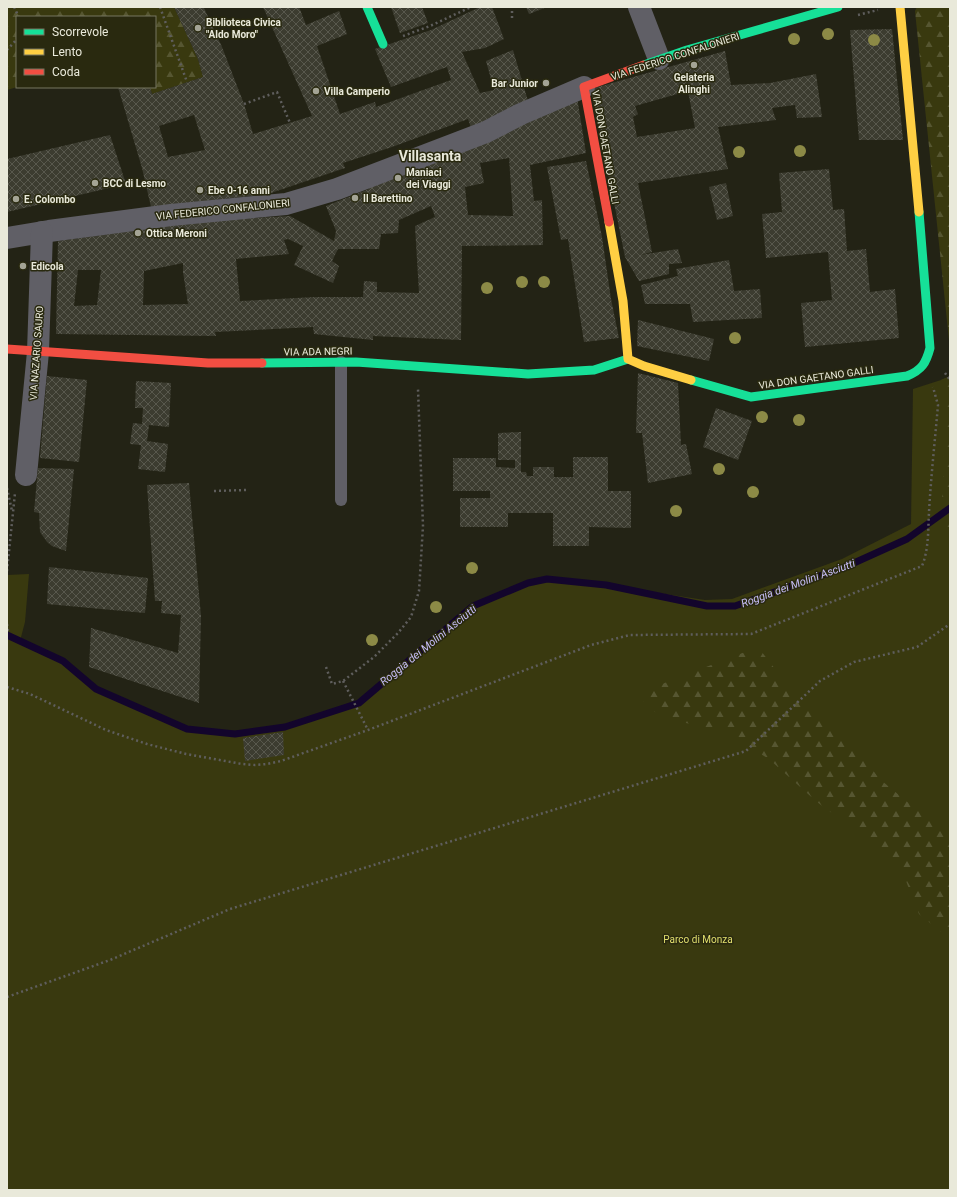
<svg xmlns="http://www.w3.org/2000/svg" width="957" height="1197" font-family="Roboto,sans-serif">
<defs>
<pattern id="forest-firs" width="22" height="20" patternUnits="userSpaceOnUse"><rect width="22" height="20" fill="#39390f"/><path d="M5 1l3.5 6h-7zM16 11l3.5 6h-7z" fill="#565631"/></pattern>
<pattern id="building-cross-hatch" width="8" height="8" patternUnits="userSpaceOnUse"><rect width="8" height="8" fill="#3c3c30"/><path d="M0 0l8 8M0 8l8-8" fill="none" stroke="#58584d"/></pattern>
</defs>
<rect width="100%" height="100%" fill="#232315"/>
<polygon fill="#39390f" points="950,376 950,1190 7,1190 7,575 29,574 25,622 20,641 63,661 96,689 187,729 235,734 285,727 359,703 473,606 528,583 547,579 606,585 705,600 732,599 842,559 911,524 913,389 941,380"/>
<g fill="url(#forest-firs)">
<polygon points="7,7 174,7 198,59 203,77 152,94 150,87 155,87 155,17 17,17 17,87 7,90"/>
<polygon points="917,7 950,7 950,350 915,11"/>
<polygon points="950,376 950,530 941,530 946,397 941,380"/>
<polygon points="758,647 799,700 843,736 882,781 950,837 950,939 919,914 906,881 871,842 817,802 769,759 725,732 660,717 636,694"/>
</g>
<g fill="none" stroke-linecap="round" stroke-linejoin="round">
<polyline stroke="#13052c" stroke-width="7" points="7,635 63,661 96,689 187,729 235,734 285,727 359,703 473,606 528,583 547,579 606,585 707,606 735,606 845,567 907,539 950,508"/>
</g>
<g fill="url(#building-cross-hatch)" fill-rule="evenodd">
<path d="M174,7H207L204,8L222,47L244,104L253,134L312,116L263,7H299L306,25L339,11L347,34L317,46L340,114L375,102L376,107L451,80L447,67L391,87L375,49L431,30L480,7H492L504,39L485,48L462,52L480,93L494,90L486,61L513,50L528,101L471,128L468,119L392,147L343,163L345,168L268,194L151,207L142,168L118,87H150L152,94L203,77L198,59ZM194,115L205,150L168,157L159,126Z"/>
<polygon points="391,7 422,7 428,23 400,33"/>
<polygon points="526,7 547,7 529,14"/>
<polygon points="892,29 903,140 859,140 850,30"/>
<path d="M725,51L731,85L770,83L816,74L822,117L797,118L795,105L772,108L776,120L718,127L728,169L638,183L652,252L640,255L678,249L682,263L669,264V274L639,281L625,257L591,89ZM688,91L695,128L637,137L633,117L638,114L635,106Z"/>
<path d="M577,97L586,153L530,165L534,201L542,200L543,245L462,246L461,340L373,336V340L314,334L313,327L215,332L216,336L56,334L58,241L203,221L290,216L334,241L336,231L326,206L369,189L368,186ZM509,158L513,216L468,215L465,187L484,183L480,163ZM431,206L435,217L415,226L419,293L377,292V282L364,281L363,297H315L240,301L236,259L289,254L284,240L288,239L303,246L294,265L333,283L339,266L332,261L338,249H379L381,234L398,233L399,220ZM183,263V272L188,304L143,305L144,271ZM78,270H101L97,305L74,306Z"/>
<polygon points="110,135 126,184 7,212 7,159"/>
<polygon points="586,161 602,237 611,299 619,338 584,342 568,239 561,240 547,167"/>
<polygon points="829,169 833,210 844,209 847,251 866,249 870,292 895,289 899,338 805,347 801,303 832,300 828,252 766,258 762,214 782,212 779,173"/>
<polygon points="726,183 733,216 717,220 709,187"/>
<polygon points="729,260 734,291 760,289 762,318 693,322 690,304 645,304 641,285 678,276 676,269"/>
<polygon points="638,320 714,339 709,361 637,346"/>
<polygon points="638,373 678,383 681,445 686,444 692,474 648,483 642,433 636,433"/>
<polygon points="47,376 87,380 79,462 40,458"/>
<polygon points="136,381 171,383 169,427 149,425 147,441 168,444 165,472 138,469 141,445 130,444 133,423 142,424 143,408 135,408"/>
<polygon points="716,408 752,421 738,460 703,447"/>
<polygon points="521,432 521,472 526,472 527,476 533,476 533,467 554,467 554,477 573,477 573,457 608,457 608,491 631,491 631,528 589,527 589,546 553,546 553,513 508,513 508,527 460,527 460,498 490,498 490,491 453,491 453,458 496,458 496,467 515,468 515,460 498,460 498,433"/>
<polygon points="38,468 74,469 66,551 52,546 47,542 40,532 39,513 34,512"/>
<polygon points="189,483 201,616 199,703 89,667 91,628 178,653 181,615 161,613 162,601 155,601 147,485"/>
<polygon points="49,567 148,578 145,613 47,604"/>
<polygon points="283,732 284,755 245,761 243,738"/>
</g>
<g fill="none" stroke-linecap="round" stroke-linejoin="round">
<g stroke="#5f5e5d" stroke-width="2.5" stroke-dasharray="2 3" stroke-linecap="butt">
<polyline points="14,7 19,17"/>
<polyline points="160,7 187,82"/>
<polyline points="858,15 878,10"/>
<polyline points="512,18 512,7"/>
<polyline points="403,36 430,26 471,7"/>
<polyline points="7,50 17,39 17,35"/>
<polyline points="244,104 277,92 290,123"/>
<polyline points="945,373 950,380"/>
<polyline points="7,488 12,511"/>
<polyline points="214,491 246,490"/>
<polyline points="7,571 15,493"/>
<polyline points="7,624 8,629 7,632"/>
<polyline points="326,667 332,684 343,681 374,657 398,633 411,617 419,591 423,526 418,389"/>
<polyline points="343,681 368,730"/>
<path d="M7,687L30,694L106,730L147,744L186,754L242,764L255,765L267,764L281,761L368,730L591,645L630,635L751,634L922,566C929,549 928,529 929,512C931,476 935,440 938,405L933,387"/>
<polyline points="7,997 110,960 230,909 746,751 820,681 854,662 917,647 950,624"/>
</g>
<polyline stroke="#605f66" stroke-width="12" points="341,362 341,500"/>
<g stroke="#605f66" stroke-width="22">
<polyline points="639,7 659,59"/>
<polyline points="7,238 49,231 171,215 286,204 337,189 486,132 521,114 584,87"/>
<polyline points="26,475 38,352 42,232"/>
</g>
<g stroke="#16e098" stroke-width="9">
<polyline points="367,7 383,44"/>
<polyline points="644,65 687,50 838,7"/>
<polyline points="262,363 356,362 528,374 594,370 628,359"/>
<path d="M691,380L751,397L907,376C922,370 926,363 930,348L919,212"/>
</g>
<g stroke="#ffcf43" stroke-width="9">
<polyline points="900,7 919,212"/>
<polyline points="609,222 623,301 628,359 644,366 691,380"/>
</g>
<g stroke="#f24e42" stroke-width="9">
<polyline points="609,222 584,87 644,65"/>
<polyline points="7,349 208,363 262,363"/>
</g>
</g>
<g fill="#8c8a46">
<circle cx="828" cy="34" r="6"/>
<circle cx="794" cy="39" r="6"/>
<circle cx="874" cy="40" r="6"/>
<circle cx="800" cy="151" r="6"/>
<circle cx="739" cy="152" r="6"/>
<circle cx="522" cy="282" r="6"/>
<circle cx="544" cy="282" r="6"/>
<circle cx="487" cy="288" r="6"/>
<circle cx="735" cy="338" r="6"/>
<circle cx="762" cy="417" r="6"/>
<circle cx="799" cy="420" r="6"/>
<circle cx="719" cy="469" r="6"/>
<circle cx="753" cy="492" r="6"/>
<circle cx="676" cy="511" r="6"/>
<circle cx="472" cy="568" r="6"/>
<circle cx="436" cy="607" r="6"/>
<circle cx="372" cy="640" r="6"/>
</g>
<g fill="#a4a495" stroke="#29290f" stroke-width="1.5">
<circle cx="198" cy="28" r="4"/>
<circle cx="694" cy="65" r="4"/>
<circle cx="546" cy="83" r="4"/>
<circle cx="316" cy="91" r="4"/>
<circle cx="398" cy="178" r="4"/>
<circle cx="95" cy="183" r="4"/>
<circle cx="200" cy="190" r="4"/>
<circle cx="355" cy="198" r="4"/>
<circle cx="16" cy="199" r="4"/>
<circle cx="138" cy="233" r="4"/>
<circle cx="23" cy="266" r="4"/>
</g>
<g text-anchor="middle" stroke-width="3" stroke-linejoin="round" paint-order="stroke">
<g font-size="10" font-weight="bold" fill="#e9e9da" stroke="#29290f" text-anchor="start">
<text x="206" y="26">Biblioteca Civica<tspan x="206" dy="12">"Aldo Moro"</tspan></text>
<text x="694" y="81" text-anchor="middle">Gelateria<tspan x="694" dy="12">Alinghi</tspan></text>
<text x="538" y="87" text-anchor="end">Bar Junior</text>
<text x="324" y="95">Villa Camperio</text>
<text x="406" y="176">Maniaci<tspan x="406" dy="12">dei Viaggi</tspan></text>
<text x="103" y="187">BCC di Lesmo</text>
<text x="208" y="194">Ebe 0-16 anni</text>
<text x="363" y="202">Il Barettino</text>
<text x="24" y="203">E. Colombo</text>
<text x="146" y="237">Ottica Meroni</text>
<text x="31" y="270">Edicola</text>
</g>
<g font-size="10" fill="#e9e9da" stroke="#29290f">
<text transform="translate(675 56) rotate(-18)" y="4">VIA FEDERICO CONFALONIERI</text>
<text transform="translate(606 147) rotate(80)" y="4">VIA DON GAETANO GALLI</text>
<text transform="translate(223 209) rotate(-6)" y="4">VIA FEDERICO CONFALONIERI</text>
<text transform="translate(318 351) rotate(-1)" y="4">VIA ADA NEGRI</text>
<text transform="translate(36 353) rotate(-86)" y="4">VIA NAZARIO SAURO</text>
<text transform="translate(816 377) rotate(-8)" y="4">VIA DON GAETANO GALLI</text>
</g>
<g font-size="10" fill="#e2df6e" stroke="#29290f">
<text x="698" y="943">Parco di Monza</text>
</g>
<g font-size="11" font-style="italic" fill="#c7bef8" stroke="#29290f">
<text transform="translate(798 583) rotate(-20)" y="4">Roggia dei Molini Asciutti</text>
<text transform="translate(428 645) rotate(-39)" y="4">Roggia dei Molini Asciutti</text>
</g>
<g font-size="14" font-weight="bold" fill="#e9e9da" stroke="#29290f">
<text x="430" y="161">Villasanta</text>
</g>
</g>
<rect width="957" height="1197" fill="none" stroke="#e9e9da" stroke-width="16"/>
<rect x="16" y="16" width="140" height="72" fill="#29290f" stroke="#767660"/>
<rect x="24" y="29" width="20" height="6" fill="#16e098" stroke="#767660"/>
<text x="52" y="36" font-size="12" fill="#e9e9da">Scorrevole</text>
<rect x="24" y="49" width="20" height="6" fill="#ffcf43" stroke="#767660"/>
<text x="52" y="56" font-size="12" fill="#e9e9da">Lento</text>
<rect x="24" y="69" width="20" height="6" fill="#f24e42" stroke="#767660"/>
<text x="52" y="76" font-size="12" fill="#e9e9da">Coda</text>
</svg>
